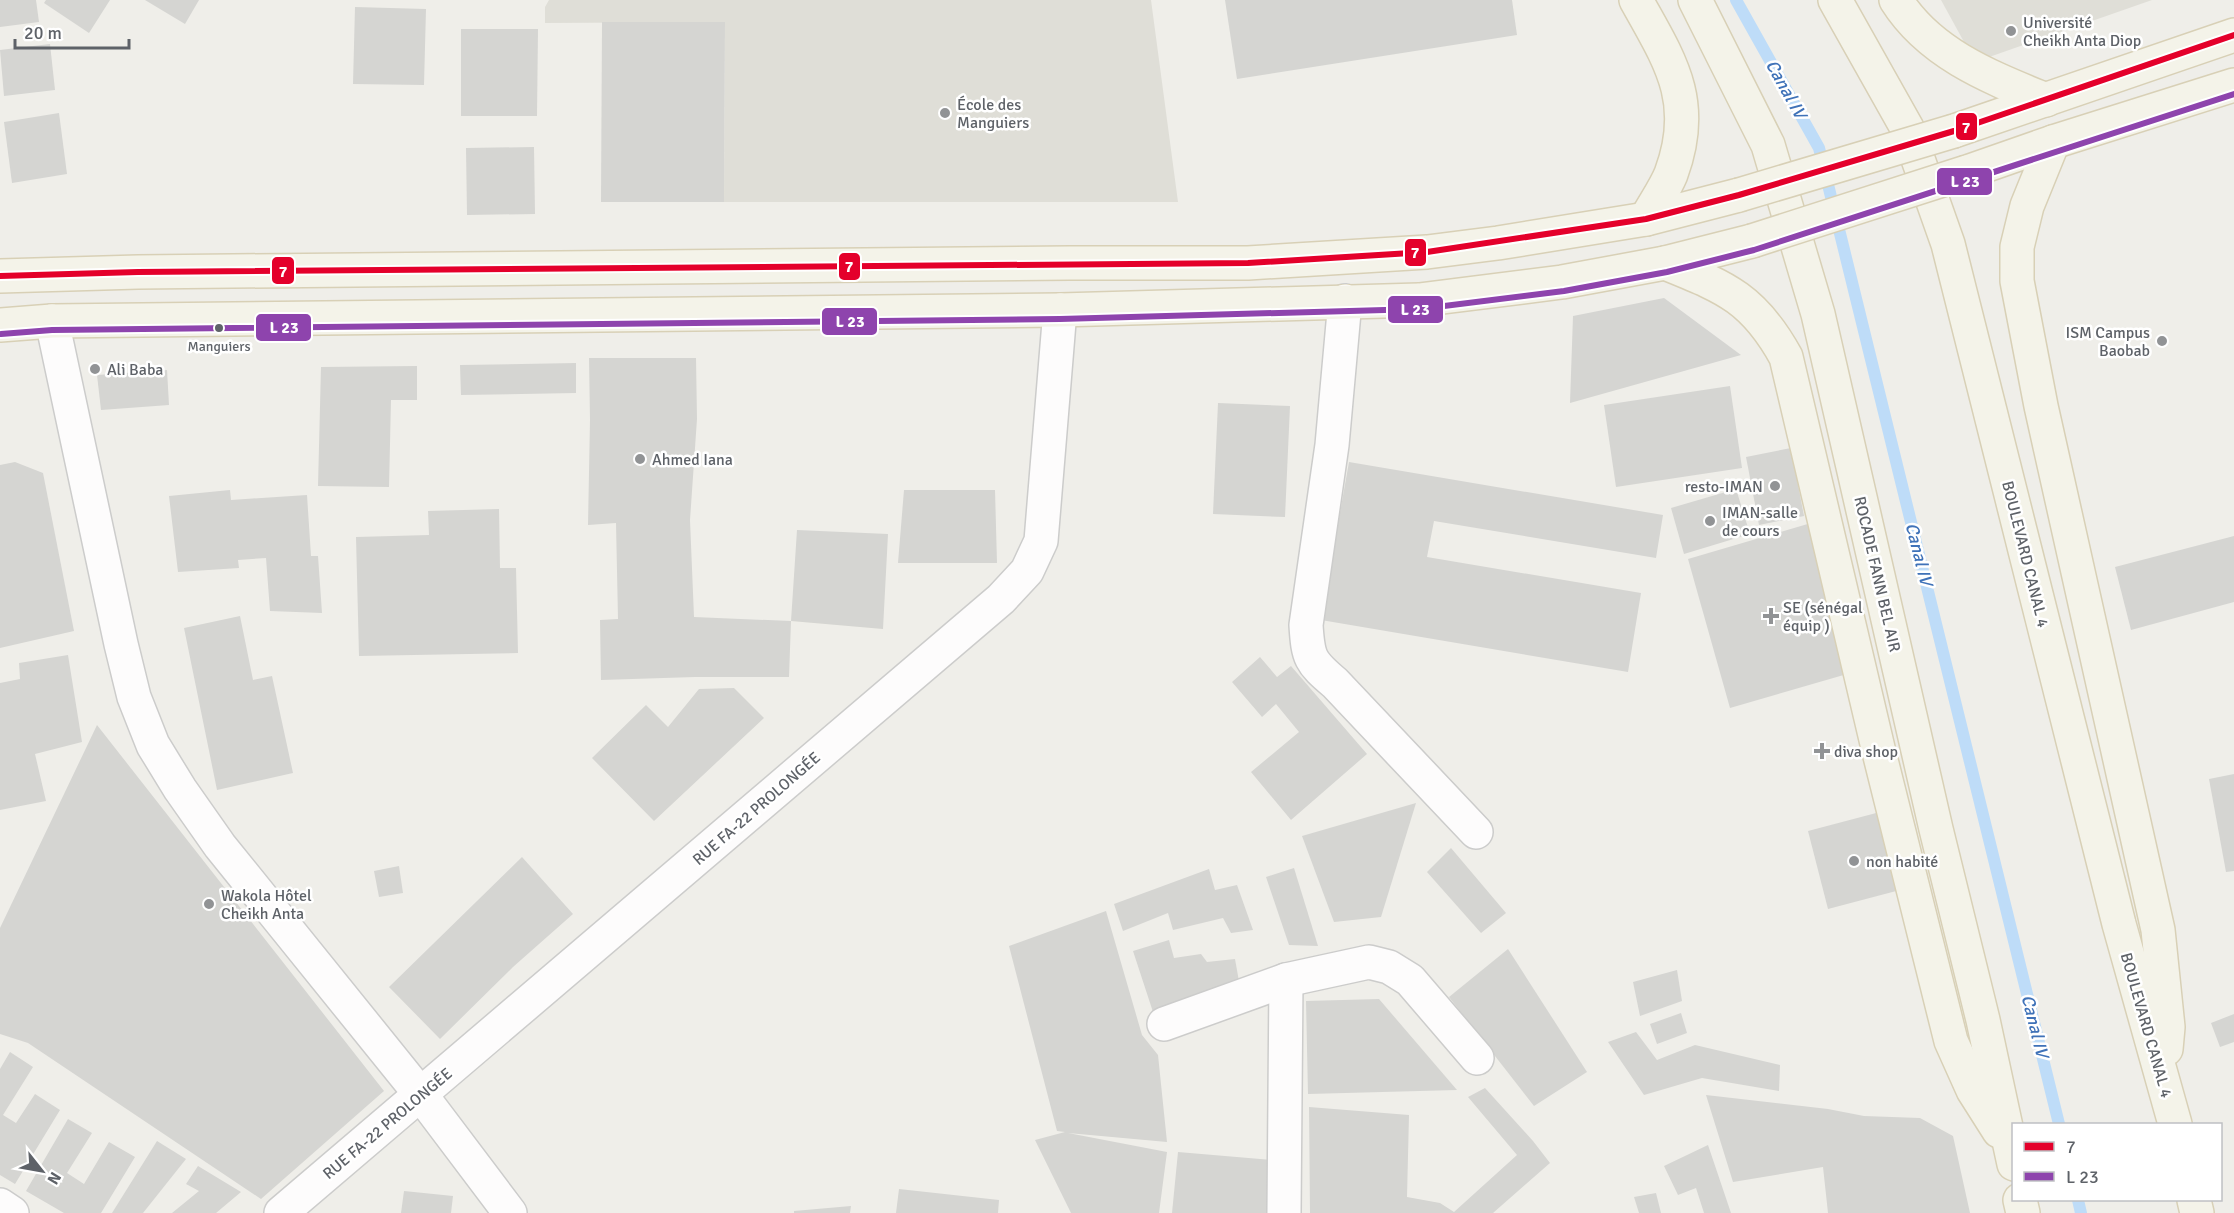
<svg xmlns="http://www.w3.org/2000/svg" width="2234" height="1213" font-family="Signika,sans-serif">
<rect width="100%" height="100%" fill="#efeee9"/>
<g fill="#dfded7">
<polygon points="549,0 1151,0 1178,202 724,202 725,22 545,23 545,7"/>
<polygon points="1941,0 2152,0 1975,62"/>
</g>
<g fill="none" stroke-linecap="round" stroke-linejoin="round">
<g stroke="#bedcf8" stroke-width="12">
<polyline points="1736,0 1819,148 2059,1124"/>
<polyline points="2078,1200 2081,1213"/>
</g>
</g>
<g fill="#d5d5d2">
<polygon points="0,0 36,0 39,22 0,27"/>
<polygon points="46,0 110,0 89,33 44,3"/>
<polygon points="145,0 199,0 185,24"/>
<polygon points="1225,0 1512,0 1517,35 1237,79"/>
<polygon points="355,7 426,9 424,85 353,84"/>
<polygon points="602,22 725,22 724,202 601,202"/>
<polygon points="461,29 538,29 537,116 461,116"/>
<polygon points="50,44 55,90 4,96 0,50"/>
<polygon points="59,113 67,174 12,183 4,122"/>
<polygon points="534,147 535,214 467,215 466,148"/>
<polygon points="1664,298 1741,355 1570,403 1573,316"/>
<polygon points="589,358 696,358 697,419 690,520 694,617 791,621 797,530 888,534 883,629 791,621 789,677 695,677 601,680 600,620 618,619 616,523 588,525 590,420"/>
<polygon points="576,363 576,393 461,395 460,365"/>
<polygon points="417,366 417,400 391,400 389,487 318,486 321,367"/>
<polygon points="167,370 169,405 101,410 97,375"/>
<polygon points="1730,386 1742,468 1616,487 1604,405"/>
<polygon points="1218,403 1290,406 1285,517 1213,514"/>
<polygon points="1791,448 1804,516 1759,525 1746,457"/>
<polygon points="15,462 43,473 74,631 0,648 0,465"/>
<polygon points="1349,462 1663,515 1656,558 1434,521 1427,557 1641,593 1628,672 1321,620"/>
<polygon points="1736,489 1750,534 1684,554 1671,508"/>
<polygon points="230,490 231,500 307,495 311,556 318,556 322,613 270,611 266,558 238,560 239,568 178,572 169,496"/>
<polygon points="904,490 995,490 997,563 898,563"/>
<polygon points="499,509 500,568 516,568 518,653 359,656 356,537 429,535 428,511"/>
<polygon points="1811,523 1854,672 1730,708 1688,559"/>
<polygon points="2234,536 2234,602 2131,630 2115,567"/>
<polygon points="240,616 253,680 272,676 293,773 217,790 184,628"/>
<polygon points="68,655 82,742 35,754 46,801 0,810 0,683 20,679 19,663"/>
<polygon points="1260,657 1277,677 1291,666 1367,754 1291,820 1251,772 1299,732 1276,704 1262,717 1232,682"/>
<polygon points="734,688 764,718 654,821 592,758 646,705 668,727 699,689"/>
<polygon points="97,725 384,1091 261,1199 28,1043 0,1034 0,928"/>
<polygon points="2234,774 2234,871 2226,872 2209,779"/>
<polygon points="1416,803 1381,917 1334,922 1302,836"/>
<polygon points="1880,812 1900,890 1828,909 1808,831"/>
<polygon points="1451,848 1506,913 1481,933 1427,872"/>
<polygon points="522,857 573,914 513,967 440,1039 389,987"/>
<polygon points="399,866 403,893 379,897 374,871"/>
<polygon points="1294,868 1318,946 1289,945 1266,877"/>
<polygon points="1209,869 1215,890 1237,885 1253,930 1231,933 1223,918 1173,930 1168,913 1123,931 1114,904"/>
<polygon points="1106,911 1142,1035 1158,1055 1167,1142 1068,1133 1167,1152 1159,1213 1071,1213 1035,1140 1065,1132 1057,1131 1009,946"/>
<polygon points="1169,940 1174,958 1201,954 1207,962 1235,959 1240,987 1153,1012 1133,951"/>
<polygon points="1508,949 1587,1072 1534,1106 1449,997"/>
<polygon points="1677,970 1682,1001 1640,1016 1633,982"/>
<polygon points="1379,999 1457,1090 1308,1094 1306,1001"/>
<polygon points="1681,1013 1687,1033 1657,1044 1650,1024"/>
<polygon points="2234,1014 2234,1042 2220,1047 2211,1023"/>
<polygon points="1636,1032 1657,1060 1695,1045 1780,1065 1779,1091 1702,1078 1644,1095 1608,1042"/>
<polygon points="10,1052 33,1067 3,1115 16,1123 35,1094 60,1110 15,1184 0,1175 0,1069"/>
<polygon points="1485,1088 1533,1141 1550,1163 1493,1213 1310,1213 1309,1107 1409,1115 1407,1197 1440,1203 1454,1212 1517,1155 1468,1097"/>
<polygon points="1706,1095 1828,1109 1864,1116 1920,1118 1953,1136 1970,1213 1828,1213 1823,1167 1733,1182"/>
<polygon points="68,1119 92,1133 67,1173 84,1184 109,1142 135,1157 101,1213 64,1213 26,1191"/>
<polygon points="157,1141 186,1159 143,1213 112,1213"/>
<polygon points="1708,1145 1731,1213 1704,1213 1696,1188 1678,1195 1664,1166"/>
<polygon points="1178,1152 1273,1160 1271,1213 1172,1213"/>
<polygon points="198,1166 241,1192 216,1213 172,1213 199,1191 186,1184"/>
<polygon points="899,1189 999,1200 998,1213 896,1213"/>
<polygon points="404,1191 453,1196 451,1213 401,1213"/>
<polygon points="1656,1193 1661,1213 1639,1213 1634,1197"/>
<polygon points="851,1206 850,1213 794,1213 794,1211"/>
</g>
<g fill="none" stroke-linecap="round" stroke-linejoin="round">
<defs>
<g id="minor">
<path d="M1345,301L1332,445L1306,625C1308,658 1310,662 1335,683L1476,832"/>
<polyline points="52,321 121,644 134,697 153,745 180,789 220,846 421,1095 510,1213"/>
<polyline points="1164,1024 1286,980 1369,962 1389,967 1410,980 1477,1058"/>
<polyline points="0,1205 12,1213"/>
<polyline points="281,1213 1001,599 1027,571 1041,541 1060,310"/>
<polyline points="1284,1213 1286,980"/>
</g>
<g id="major">
<path d="M1636,0C1670,61 1698,101 1671,174C1665,189 1654,204 1646,219"/>
<polyline points="1695,0 1768,145 1818,314 1936,829 1983,1020 2014,1164"/>
<polyline points="1835,0 1907,128 1948,244 2119,924 2175,1124"/>
<path d="M1896,0C1930,54 1990,77 2046,100"/>
<polyline points="1954,131 2234,35"/>
<polyline points="2053,142 2027,206 2017,247 2017,281 2041,406 2158,930 2168,1027 2166,1049"/>
<polyline points="1967,172 2053,142 2234,85"/>
<path d="M1665,263C1724,287 1753,297 1786,357L1878,748L1951,1041L1973,1090L1999,1131"/>
<polyline points="0,276 138,272 1070,263 1248,263 1427,252 1498,243 1646,219 1739,195"/>
<polyline points="0,325 52,321 1060,310 1419,300 1562,282 1665,263 1752,241"/>
<polyline points="2020,1200 2023,1213"/>
<polyline points="2194,1200 2197,1213"/>
</g>
</defs>
<use href="#minor" stroke="#cccccb" stroke-width="36"/>
<use href="#major" stroke="#d8d0b6" stroke-width="36"/>
<use href="#minor" stroke="#fdfcfc" stroke-width="33"/>
<use href="#major" stroke="#f4f3e9" stroke-width="33"/>
<defs>
<g id="major-bridge">
<polyline points="1739,195 1954,131"/>
<polyline points="1752,241 1967,172"/>
</g>
</defs>
<use href="#major-bridge" stroke="#d8d0b6" stroke-width="36" stroke-linecap="butt"/>
<use href="#major-bridge" stroke="#f4f3e9" stroke-width="33"/>
<defs>
<polyline id="bus-1" points="0,276 138,272 1248,263 1427,252 1646,219 1739,195 1954,131 2234,35"/>
<polyline id="bus-2" points="1,334 52,330 1060,319 1420,309 1564,291 1667,272 1754,250 2234,94"/>
</defs>
<use href="#bus-1" stroke="#fff" stroke-width="10"/>
<use href="#bus-2" stroke="#fff" stroke-width="10"/>
<use href="#bus-1" stroke="#e4002b" stroke-width="6"/>
<use href="#bus-2" stroke="#8e44ad" stroke-width="6"/>
</g>
<g fill="#919395" stroke="#fff" stroke-width="2">
<circle cx="2011" cy="31" r="6"/>
<circle cx="945" cy="113" r="6"/>
<circle cx="2162" cy="341" r="6"/>
<circle cx="95" cy="369" r="6"/>
<circle cx="640" cy="459" r="6"/>
<circle cx="1775" cy="486" r="6"/>
<circle cx="1710" cy="521" r="6"/>
<path d="M1768 607h6v6h6v6h-6v6h-6v-6h-6v-6h6z"/>
<path d="M1819 742h6v6h6v6h-6v6h-6v-6h-6v-6h6z"/>
<circle cx="1854" cy="861" r="6"/>
<circle cx="209" cy="904" r="6"/>
</g>
<circle fill="#5e6268" stroke="#fff" stroke-width="2" cx="219" cy="328" r="5"/>
<g text-anchor="middle" stroke-width="5" stroke-linejoin="round" paint-order="stroke">
<g font-size="14" fill="#5e6268" stroke="#fff">
<text x="219" y="351">Manguiers</text>
</g>
<g font-size="16" fill="#5e6268" stroke="#fff" text-anchor="start">
<text x="2023" y="28">Université<tspan x="2023" dy="18">Cheikh Anta Diop</tspan></text>
<text x="957" y="110">École des<tspan x="957" dy="18">Manguiers</tspan></text>
<text x="2150" y="338" text-anchor="end">ISM Campus<tspan x="2150" dy="18">Baobab</tspan></text>
<text x="107" y="375">Ali Baba</text>
<text x="652" y="465">Ahmed Iana</text>
<text x="1763" y="492" text-anchor="end">resto-IMAN</text>
<text x="1722" y="518">IMAN-salle<tspan x="1722" dy="18">de cours</tspan></text>
<text x="1783" y="613">SE (sénégal<tspan x="1783" dy="18">équip )</tspan></text>
<text x="1834" y="757">diva shop</text>
<text x="1866" y="867">non habité</text>
<text x="221" y="901">Wakola Hôtel<tspan x="221" dy="18">Cheikh Anta</tspan></text>
</g>
<g font-size="16" fill="#5e6268" stroke="#fff">
<text transform="translate(2026 554) rotate(76)" y="6">BOULEVARD CANAL 4</text>
<text transform="translate(1878 574) rotate(77)" y="6">ROCADE FANN BEL AIR</text>
<text transform="translate(756 808) rotate(-41)" y="6">RUE FA-22 PROLONGÉE</text>
<text transform="translate(2147 1025) rotate(74)" y="6">BOULEVARD CANAL 4</text>
<text transform="translate(387 1123) rotate(-40)" y="6">RUE FA-22 PROLONGÉE</text>
</g>
<g font-size="18" font-style="italic" fill="#3f72b8" stroke="#fff">
<text transform="translate(1786 89) rotate(61)" y="6">Canal IV</text>
<text transform="translate(1919 554) rotate(76)" y="6">Canal IV</text>
<text transform="translate(2035 1026) rotate(76)" y="6">Canal IV</text>
</g>
</g>
<g stroke="#fff" stroke-width="2">
<rect x="1955" y="112" width="23" height="29" rx="6" fill="#e4002b"/>
<rect x="1936" y="167" width="57" height="29" rx="6" fill="#8e44ad"/>
<rect x="1404" y="238" width="23" height="29" rx="6" fill="#e4002b"/>
<rect x="838" y="252" width="23" height="29" rx="6" fill="#e4002b"/>
<rect x="271" y="256" width="24" height="29" rx="6" fill="#e4002b"/>
<rect x="1387" y="295" width="57" height="29" rx="6" fill="#8e44ad"/>
<rect x="821" y="307" width="57" height="29" rx="6" fill="#8e44ad"/>
<rect x="255" y="313" width="57" height="29" rx="6" fill="#8e44ad"/>
</g>
<g font-size="16" text-anchor="middle" font-weight="bold" fill="#fff">
<text x="1966" y="133">7</text>
<text x="1965" y="187">L 23</text>
<text x="1415" y="258">7</text>
<text x="849" y="272">7</text>
<text x="283" y="277">7</text>
<text x="1415" y="315">L 23</text>
<text x="850" y="327">L 23</text>
<text x="284" y="333">L 23</text>
</g>
<rect x="2012" y="1123" width="210" height="78" fill="#ffffff" stroke="#bfc0c3" stroke-width="1.5"/>
<rect x="2024" y="1142" width="30" height="9" fill="#e4002b" stroke="#bfc0c3" stroke-width="1.5"/>
<text x="2066" y="1153" font-size="18" fill="#5e6268">7</text>
<rect x="2024" y="1172" width="30" height="9" fill="#8e44ad" stroke="#bfc0c3" stroke-width="1.5"/>
<text x="2066" y="1183" font-size="18" fill="#5e6268">L 23</text>
<g transform="translate(42 1171) rotate(121)" stroke="#ffffff" stroke-width="4.5" paint-order="stroke">
<path d="M0-4.5L10 22L0 15L-10 22Z" fill="#5e6268"/>
<text y="-9" font-size="16" font-weight="bold" text-anchor="middle" fill="#5e6268">N</text>
</g>
<path d="M15 39v9h114v-9" fill="none" stroke="#5e6268" stroke-width="3"/>
<text x="24" y="39" font-size="18" fill="#5e6268" stroke="#ffffff" stroke-width="4.5" paint-order="stroke">20 m</text>
</svg>
